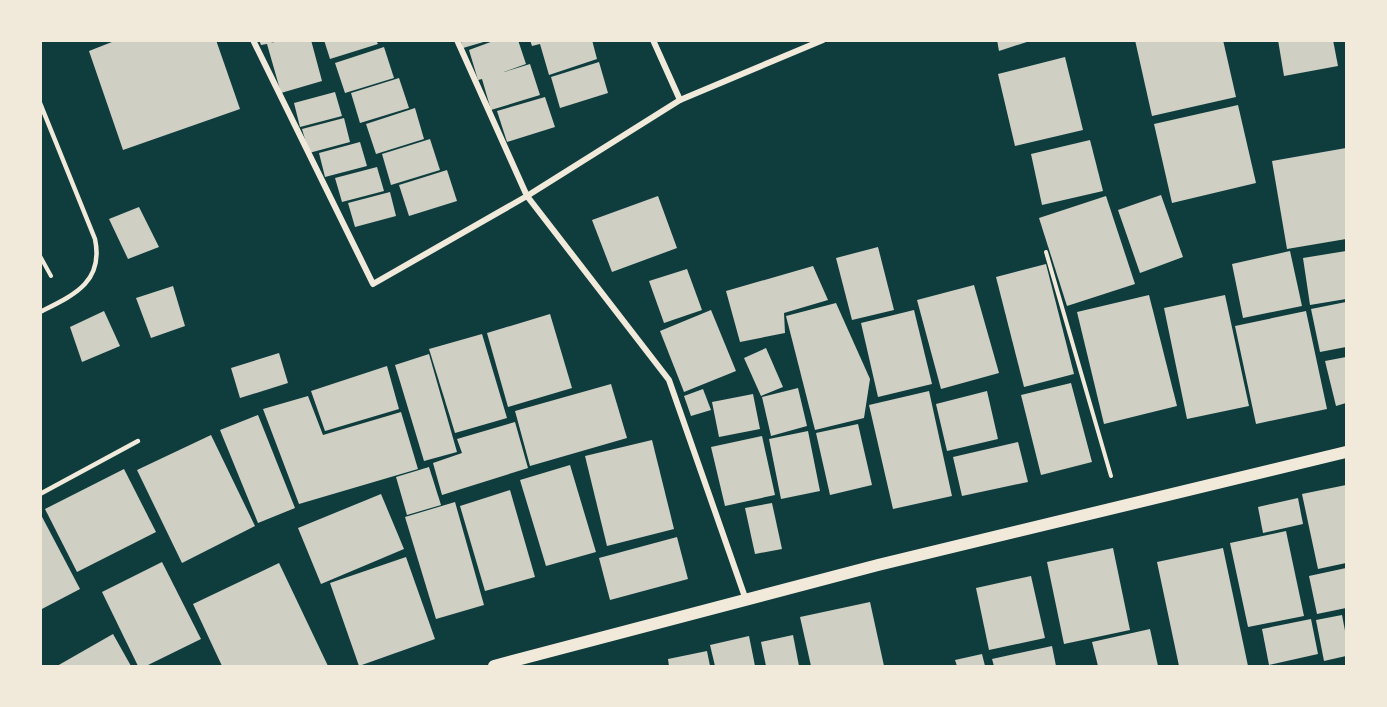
<svg xmlns="http://www.w3.org/2000/svg" width="1387" height="707" font-family="Merriweather,serif">
<rect width="100%" height="100%" fill="#0f3d3e"/>
<g fill="#cfcfc3">
<polygon points="117,40 216,40 240,109 123,150 89,51"/>
<polygon points="259,40 277,40 271,43 281,40 311,40 322,81 281,93 267,44 261,45"/>
<polygon points="324,40 376,40 378,44 330,59"/>
<polygon points="461,40 487,40 487,41 463,48"/>
<polygon points="496,40 518,40 526,64 504,72 530,64 540,95 491,110 482,79 478,80 469,50"/>
<polygon points="530,40 592,40 597,59 549,75 540,44 532,46"/>
<polygon points="997,40 1030,40 1030,41 999,51"/>
<polygon points="1135,40 1223,40 1236,97 1152,116"/>
<polygon points="1278,40 1333,40 1338,66 1284,76"/>
<polygon points="384,47 394,78 345,93 335,63"/>
<polygon points="1065,57 1083,130 1015,146 998,74"/>
<polygon points="599,62 608,93 560,108 551,77"/>
<polygon points="399,78 409,108 360,123 351,93"/>
<polygon points="335,92 342,116 300,127 294,103"/>
<polygon points="545,97 555,127 507,142 497,111"/>
<polygon points="1238,105 1256,183 1172,203 1154,124"/>
<polygon points="415,108 424,139 376,154 366,124"/>
<polygon points="344,118 350,142 309,153 302,129"/>
<polygon points="430,139 440,170 391,185 382,154"/>
<polygon points="1090,140 1103,191 1042,205 1031,154"/>
<polygon points="360,142 367,166 325,177 319,153"/>
<polygon points="1346,148 1346,239 1287,249 1272,161"/>
<polygon points="377,167 384,191 342,202 335,178"/>
<polygon points="447,170 457,201 409,216 399,185"/>
<polygon points="390,192 396,216 355,227 348,203"/>
<polygon points="1161,195 1183,257 1140,273 1118,210"/>
<polygon points="658,196 677,248 612,272 592,220"/>
<polygon points="1106,196 1135,284 1067,306 1039,218"/>
<polygon points="139,207 159,247 128,259 109,219"/>
<polygon points="878,247 894,310 852,320 836,258"/>
<polygon points="1290,251 1302,306 1243,318 1232,264"/>
<polygon points="1346,251 1346,299 1310,305 1303,258"/>
<polygon points="1046,264 1074,374 1024,387 996,277"/>
<polygon points="813,266 828,300 784,313 785,333 740,342 726,291"/>
<polygon points="687,269 702,310 664,323 649,281"/>
<polygon points="974,285 999,373 941,389 917,300"/>
<polygon points="173,286 185,326 151,338 136,298"/>
<polygon points="1149,295 1177,406 1104,424 1077,312"/>
<polygon points="1225,295 1249,406 1187,419 1164,308"/>
<polygon points="1346,302 1346,347 1320,352 1311,309"/>
<polygon points="836,303 870,379 864,418 815,430 786,316"/>
<polygon points="711,310 736,371 684,392 660,331"/>
<polygon points="914,310 932,384 878,397 861,323"/>
<polygon points="104,311 120,346 82,362 70,327"/>
<polygon points="1306,311 1327,409 1256,424 1235,326"/>
<polygon points="550,314 572,388 508,407 487,333"/>
<polygon points="482,334 507,418 455,433 429,349"/>
<polygon points="766,348 783,387 761,396 744,358"/>
<polygon points="279,353 288,383 240,398 231,368"/>
<polygon points="429,354 457,452 424,461 395,365"/>
<polygon points="1346,357 1346,403 1336,406 1325,361"/>
<polygon points="387,366 399,409 325,431 311,391"/>
<polygon points="1071,383 1092,462 1041,475 1021,395"/>
<polygon points="611,384 627,438 530,466 515,411"/>
<polygon points="798,388 807,426 771,436 762,397"/>
<polygon points="703,389 711,410 691,416 684,396"/>
<polygon points="929,391 952,496 893,509 869,405"/>
<polygon points="987,391 998,439 947,451 936,404"/>
<polygon points="753,394 760,429 719,437 712,402"/>
<polygon points="308,396 323,435 401,412 418,469 299,504 263,409"/>
<polygon points="258,415 295,508 258,523 220,430"/>
<polygon points="515,422 528,468 442,495 433,463 462,453 457,439"/>
<polygon points="858,424 872,485 830,495 816,433"/>
<polygon points="808,431 820,491 781,499 769,439"/>
<polygon points="211,435 255,526 182,563 137,470"/>
<polygon points="762,436 775,495 725,506 711,447"/>
<polygon points="652,440 674,529 607,546 585,456"/>
<polygon points="1018,442 1028,482 962,496 953,457"/>
<polygon points="570,465 596,552 546,566 520,480"/>
<polygon points="429,467 441,505 407,515 396,477"/>
<polygon points="124,469 156,532 77,572 45,509"/>
<polygon points="1346,485 1346,563 1318,569 1302,494"/>
<polygon points="510,490 535,577 485,591 460,506"/>
<polygon points="381,494 404,549 321,584 298,528"/>
<polygon points="1298,498 1303,524 1263,533 1258,507"/>
<polygon points="455,502 484,605 436,619 405,517"/>
<polygon points="772,503 782,549 755,554 745,508"/>
<polygon points="40,513 80,589 40,610"/>
<polygon points="1286,531 1304,616 1248,627 1230,543"/>
<polygon points="677,537 688,579 610,600 599,558"/>
<polygon points="1113,548 1130,630 1064,644 1047,562"/>
<polygon points="1223,548 1248,666 1179,666 1157,562"/>
<polygon points="406,557 435,639 359,666 330,583"/>
<polygon points="162,562 201,639 146,666 138,666 102,592"/>
<polygon points="279,563 328,666 222,666 193,604"/>
<polygon points="1346,568 1346,608 1317,614 1309,576"/>
<polygon points="1031,576 1045,638 989,650 976,588"/>
<polygon points="870,602 884,666 811,666 800,617"/>
<polygon points="1342,615 1346,636 1346,656 1324,661 1316,620"/>
<polygon points="1311,619 1318,654 1269,665 1262,629"/>
<polygon points="1150,629 1158,666 1098,666 1092,642"/>
<polygon points="113,634 131,666 57,666"/>
<polygon points="793,635 799,666 766,666 761,642"/>
<polygon points="749,636 755,666 715,666 710,645"/>
<polygon points="1052,646 1056,666 994,666 992,659"/>
<polygon points="707,651 710,666 669,666 668,659"/>
<polygon points="982,654 985,666 957,666 955,660"/>
</g>
<g fill="none" stroke-linecap="round" stroke-linejoin="round">
<g stroke="#f1e9da" stroke-width="4">
<polyline points="1046,252 1111,476"/>
<polyline points="40,256 51,276"/>
</g>
<g stroke="#f1e9da" stroke-width="4.5">
<path d="M40,103L95,239C104,282 74,295 40,312"/>
<polyline points="40,494 138,441"/>
</g>
<g stroke="#f1e9da" stroke-width="6">
<polyline points="253,40 373,284 527,196 680,100 823,40"/>
<polyline points="457,40 527,196 669,380 746,600"/>
<polyline points="653,40 680,100"/>
</g>
<polyline stroke="#f1e9da" stroke-width="12" points="494,666 878,565 1346,452"/>
</g>
<rect width="1387" height="707" fill="none" stroke="#f1e9da" stroke-width="84"/>
</svg>
